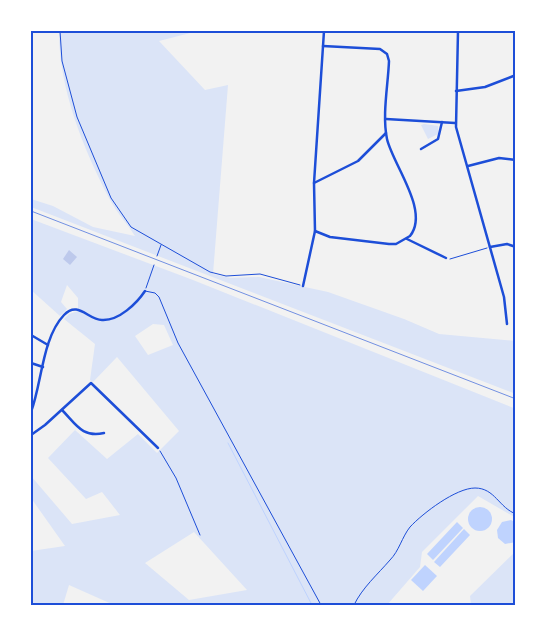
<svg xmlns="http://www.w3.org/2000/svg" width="547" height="636" font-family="Karla,sans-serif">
<rect width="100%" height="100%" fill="#f2f2f2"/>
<g fill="#dbe4f7" fill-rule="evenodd">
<path d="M59,31H198L159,41L205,90L228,85L213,274L230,278L259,277L328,292L404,319L439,334L516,341V394L31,207V199L53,206L93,227L135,236C127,223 116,212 109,198C83,148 59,89 59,31Z"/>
<polygon points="424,124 438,126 438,134 428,139 421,125"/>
<path d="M31,219L193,280L516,409V518L478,496L422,552L420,567L387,605H114L69,585L63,605H31V551L65,546L31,498V476L72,524L120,515L102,492L86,499L48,458L75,430L107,459L138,434L157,453L179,431L117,357L93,382L90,380L95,344L64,319L69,314L78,311V298L67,285L61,302L67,309L60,316L31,290ZM153,324L164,325L173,345L148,355L135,336ZM194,532L247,590L189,600L145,563Z"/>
<polygon points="516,551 516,605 471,605 470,596"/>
</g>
<g fill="#bfd3fe">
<circle cx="480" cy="519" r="12"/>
<polygon points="511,520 516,523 516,542 505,544 498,538 497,530 502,522"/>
<polygon points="457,522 463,528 433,560 427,554"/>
<polygon points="464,529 470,535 440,567 434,562"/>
<polygon points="425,565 437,576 423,591 411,580"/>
</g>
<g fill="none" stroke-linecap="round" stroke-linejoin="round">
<polyline stroke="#bfd3fe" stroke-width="1" points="228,443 312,605"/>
</g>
<polygon fill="#bdc9ec" points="69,250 77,257 70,265 63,259"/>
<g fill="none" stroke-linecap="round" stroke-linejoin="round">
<g stroke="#1d4ed8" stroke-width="1">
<polyline points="60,31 62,61 77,117 111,198 131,227 210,272 226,276 260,274 300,285"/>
<polyline points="157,256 161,245"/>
<polyline points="450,259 487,248"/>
<polyline points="146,288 154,265"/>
<polyline points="160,451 176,478 200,535"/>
<path d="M354,605C362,588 378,574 390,560C399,551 402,537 410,527C423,513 456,488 475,488C495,488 499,508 516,514"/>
</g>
<polyline stroke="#1d4ed8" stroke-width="1" points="145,291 155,293 159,297 178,343 321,605"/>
<g stroke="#1d4ed8" stroke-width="2.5">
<polyline points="458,31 456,127 504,297 507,324"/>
<polyline points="456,91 485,87 516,75"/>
<polyline points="386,119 455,123"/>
<polyline points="421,149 438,139 442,122"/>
<polyline points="468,166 499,158 516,160"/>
<polyline points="515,181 516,177"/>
<polyline points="314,183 358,161 386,133"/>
<path d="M315,231L330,237L389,244H396L410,236C430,211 393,165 387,139C382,115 388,86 389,61L387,54L380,49L323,46"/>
<polyline points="407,239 446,258"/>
<polyline points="490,247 507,244 516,247"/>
<polyline points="303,286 315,231 314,183 324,31"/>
<polyline points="31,335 48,345"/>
<polyline points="31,363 43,367"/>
<path d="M62,410C76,424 82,438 104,433"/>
<path d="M31,412C42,383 42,338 64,315C78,300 88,320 102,320C119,321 137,303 145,291"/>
<polyline points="31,435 45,425 91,383 158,448"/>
</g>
<polyline stroke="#7290e2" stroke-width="1" points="31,211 516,399"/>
</g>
<rect width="547" height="636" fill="none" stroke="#ffffff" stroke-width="65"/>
<rect x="32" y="32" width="482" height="572" fill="none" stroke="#1d4ed8" stroke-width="2"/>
</svg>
